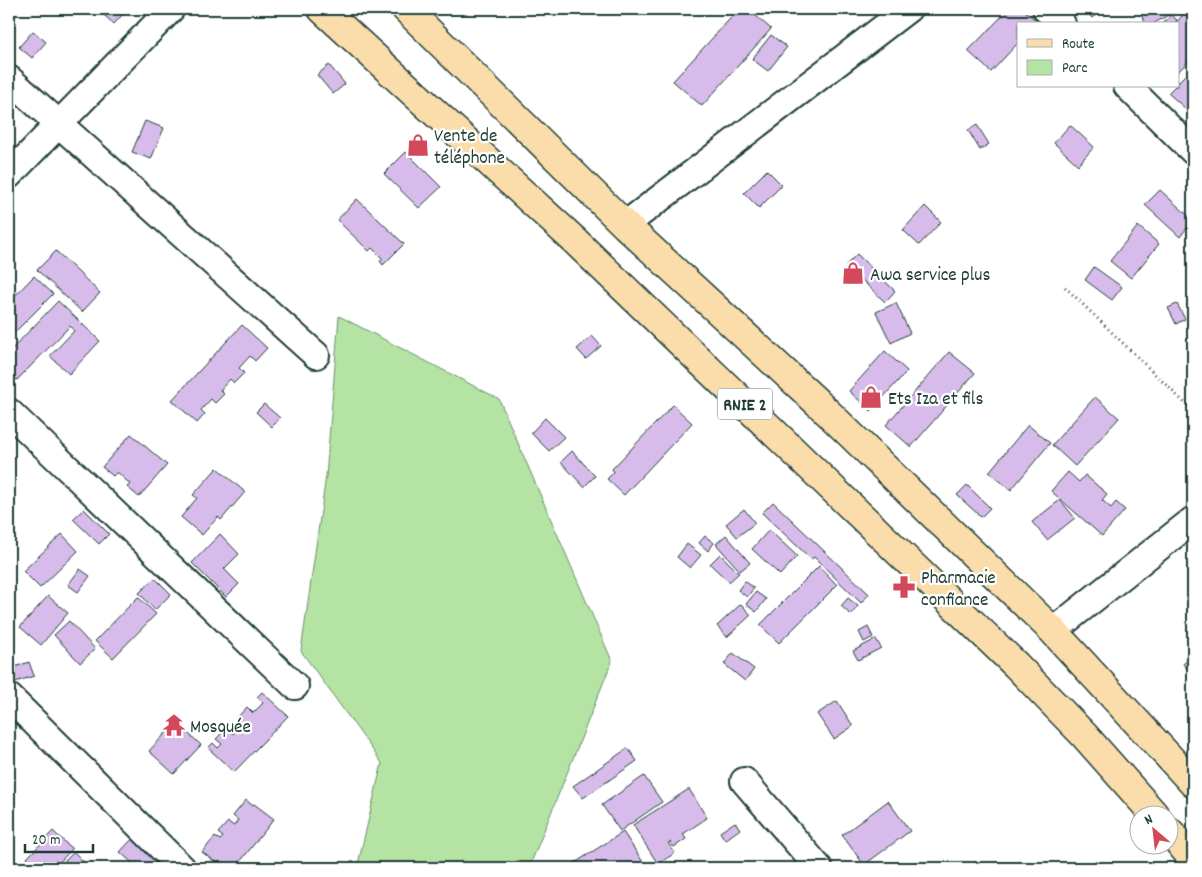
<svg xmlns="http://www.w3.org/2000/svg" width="1202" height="877" font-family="Dekko,sans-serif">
<rect width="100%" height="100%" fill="#fff"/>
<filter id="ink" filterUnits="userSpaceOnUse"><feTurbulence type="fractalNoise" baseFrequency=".02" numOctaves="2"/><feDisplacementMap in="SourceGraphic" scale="10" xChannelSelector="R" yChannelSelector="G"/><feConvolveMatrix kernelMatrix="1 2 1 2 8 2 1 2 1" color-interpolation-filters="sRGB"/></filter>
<g filter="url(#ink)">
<polygon fill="#b4e3a3" stroke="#6a906c" points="339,316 499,399 612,661 529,868 357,868 382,763 301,651 326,476"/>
<g fill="#d7bceb" stroke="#1f3d34">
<polygon points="97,9 121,9 125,12 114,24"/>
<polygon points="739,9 748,9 771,29 702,106 673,81"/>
<polygon points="1009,9 1023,9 1038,22 1036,24 1018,24 1018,43 991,72 968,51"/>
<polygon points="1084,9 1103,9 1092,18"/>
<polygon points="1127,9 1172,9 1170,14 1153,24 1146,24 1139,11"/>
<polygon points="1188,9 1193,9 1193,56 1178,72 1178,24 1175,24"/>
<polygon points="1171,15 1177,20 1174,24 1163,24"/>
<polygon points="33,31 46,42 32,58 19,47"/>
<polygon points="771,35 787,47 768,71 752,59"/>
<polygon points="329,65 345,84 333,94 317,75"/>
<polygon points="1185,75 1193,83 1193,106 1188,111 1168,93 1175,86 1178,86 1178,82"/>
<polygon points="145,121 164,128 151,159 132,152"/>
<polygon points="977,125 989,144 980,150 968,130"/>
<polygon points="1070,125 1094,147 1078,165 1054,143"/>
<polygon points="406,152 441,187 419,208 384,174"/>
<polygon points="767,170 782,185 759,208 744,193"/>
<polygon points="1160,190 1193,220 1180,237 1145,205"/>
<polygon points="357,199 404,244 383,265 380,261 383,259 372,248 369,251 337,220"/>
<polygon points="925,206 941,222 919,245 903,230"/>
<polygon points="1138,226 1159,244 1131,278 1110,261"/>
<polygon points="56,251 100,293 82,312 37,270"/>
<polygon points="857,254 895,291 885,302 846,265"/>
<polygon points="1094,267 1122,287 1112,300 1085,280"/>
<polygon points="34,276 53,294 9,338 9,302"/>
<polygon points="58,301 100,341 69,374 50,356 74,331 70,326 17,380 9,372 9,352"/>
<polygon points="896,303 910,333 891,343 876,312"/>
<polygon points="1177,304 1185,319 1176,324 1168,308"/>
<polygon points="242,325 267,348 255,361 250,356 239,368 244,373 234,383 230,379 220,390 224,394 215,403 211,399 201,410 205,414 197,423 172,400"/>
<polygon points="592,336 601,346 586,359 577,349"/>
<polygon points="885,351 907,371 871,411 849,391"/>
<polygon points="949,352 975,373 911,447 886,425"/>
<polygon points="1095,397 1119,418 1075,466 1052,445"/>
<polygon points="264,404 280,418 272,427 256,412"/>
<polygon points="673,405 692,423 624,495 607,479 614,472 612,469"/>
<polygon points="545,418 564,437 549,451 531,433"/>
<polygon points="1028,425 1050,443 1011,490 989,472"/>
<polygon points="131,434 167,465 139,497 127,487 130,484 117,472 113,476 102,467"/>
<polygon points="572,451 595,476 584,487 561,462"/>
<polygon points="217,468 245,492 221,520 218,517 202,535 181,517 197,498 193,495"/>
<polygon points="1068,472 1079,482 1085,475 1107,494 1102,500 1111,508 1116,502 1125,510 1102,536 1051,491"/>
<polygon points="967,485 990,508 981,517 957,495"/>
<polygon points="1060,500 1075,518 1047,540 1032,522"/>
<polygon points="773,502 869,594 861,603 814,557 811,559 762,513"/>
<polygon points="84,509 109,534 99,544 73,519"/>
<polygon points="744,509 755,523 737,537 726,524"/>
<polygon points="769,530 797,556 780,575 752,549"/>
<polygon points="62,534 78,551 40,588 23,571"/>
<polygon points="220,534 239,554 224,569 239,584 226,597 192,563"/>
<polygon points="726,535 750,563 740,571 716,544"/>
<polygon points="705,536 714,543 708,551 699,543"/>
<polygon points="687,544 701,555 690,568 677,557"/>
<polygon points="720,554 739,573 729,582 710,564"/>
<polygon points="819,566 837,585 779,643 760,625"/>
<polygon points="80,569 90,576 78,592 68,585"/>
<polygon points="155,578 171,594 155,610 139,593"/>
<polygon points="745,581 754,588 747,597 738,590"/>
<polygon points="756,592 766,599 756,612 746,604"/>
<polygon points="48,596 68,613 41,645 20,627"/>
<polygon points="138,597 156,614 113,658 95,641"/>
<polygon points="848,598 858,606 851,615 841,606"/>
<polygon points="741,604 751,615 727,637 717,626"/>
<polygon points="69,621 95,649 80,663 54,635"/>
<polygon points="868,627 873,637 864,642 859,632"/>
<polygon points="876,639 881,648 858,660 853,651"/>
<polygon points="733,653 754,669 745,681 724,664"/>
<polygon points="1193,655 1193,676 1183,664"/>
<polygon points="29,662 34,676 9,684 9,669"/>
<polygon points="262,692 288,716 234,772 208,748 213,743 218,748 222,744 216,739 227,728 233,734 241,725 235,720 247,707 253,713 263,703 257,697"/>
<polygon points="837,701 853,726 834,739 817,714"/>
<polygon points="176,722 201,745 174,774 149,751"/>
<polygon points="628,748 637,761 583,798 573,786"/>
<polygon points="644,776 662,802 620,831 602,805"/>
<polygon points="689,789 707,818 683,834 686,839 674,847 670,842 668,843 675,853 658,864 633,825"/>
<polygon points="246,800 252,805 254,804 274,819 235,868 223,868 202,852 215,837 220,840 223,837 218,833 228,822 234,826 238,820 233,816"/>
<polygon points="888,801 910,831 864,865 842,835"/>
<polygon points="735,822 740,829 725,840 720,832"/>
<polygon points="53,831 72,849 54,868 38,868 27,858"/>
<polygon points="623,832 647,868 567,868"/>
<polygon points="135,836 165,863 161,868 138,868 120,852"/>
<polygon points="74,852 90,868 58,868"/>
</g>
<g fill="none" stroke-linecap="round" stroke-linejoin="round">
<defs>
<g id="street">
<polyline points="1046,9 1062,24"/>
<polyline points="9,79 316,355"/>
<polyline points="1127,86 1193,151"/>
<polyline points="9,175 171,9"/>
<polyline points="625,225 908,9"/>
<polyline points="9,412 295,686"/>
<polyline points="1053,631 1193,520"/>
<polyline points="9,697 182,868"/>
<polyline points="744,781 819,868"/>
</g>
<g id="primary">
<polyline points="322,9 573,239 1016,665 1084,735 1154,814"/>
<polyline points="406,9 625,225 817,402 1053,631 1193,783"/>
<polyline points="1170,832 1193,859"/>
</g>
</defs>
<use href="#street" stroke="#1f3d34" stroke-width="30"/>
<use href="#primary" stroke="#1f3d34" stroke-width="31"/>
<polyline stroke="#1f3d34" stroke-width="3" stroke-dasharray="1 4" stroke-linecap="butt" points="1065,287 1193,411"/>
<use href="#street" stroke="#fff" stroke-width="26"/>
<use href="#primary" stroke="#fbddab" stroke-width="28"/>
</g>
</g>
<defs>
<symbol id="shop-bare" viewBox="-9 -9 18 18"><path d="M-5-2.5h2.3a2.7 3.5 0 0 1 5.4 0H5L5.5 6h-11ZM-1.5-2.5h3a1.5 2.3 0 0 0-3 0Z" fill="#d1495b" stroke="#fff" stroke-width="2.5" paint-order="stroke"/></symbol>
<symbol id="pharmacy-bare" viewBox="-9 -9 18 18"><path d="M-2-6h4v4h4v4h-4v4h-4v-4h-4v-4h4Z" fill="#d1495b" stroke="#fff" stroke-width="2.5" paint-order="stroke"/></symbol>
<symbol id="temple-bare" viewBox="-9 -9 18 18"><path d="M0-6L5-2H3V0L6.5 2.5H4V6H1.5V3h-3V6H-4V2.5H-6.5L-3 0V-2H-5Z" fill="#d1495b" stroke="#fff" stroke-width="2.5" paint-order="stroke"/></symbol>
</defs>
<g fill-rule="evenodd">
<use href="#shop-bare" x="402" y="129" width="32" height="32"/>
<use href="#shop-bare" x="837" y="257" width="32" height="32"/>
<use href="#shop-bare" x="855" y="381" width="32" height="32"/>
<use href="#pharmacy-bare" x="888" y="571" width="32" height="32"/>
<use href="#temple-bare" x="158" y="709" width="32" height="32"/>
</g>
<g text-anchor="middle" stroke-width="4.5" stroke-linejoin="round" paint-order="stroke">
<rect fill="#fff" stroke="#627771" stroke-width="1" x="717.5" y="388.5" width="55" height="31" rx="4"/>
<g font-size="18" font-weight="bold" fill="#1f3d34">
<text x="745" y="410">RNIE 2</text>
</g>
<g font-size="19" fill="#1f3d34" stroke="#fff" text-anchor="start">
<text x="434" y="141">Vente de<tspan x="434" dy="22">téléphone</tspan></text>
<text x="870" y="280">Awa service plus</text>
<text x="888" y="404">Ets Iza et fils</text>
<text x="921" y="583">Pharmacie<tspan x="921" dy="22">confiance</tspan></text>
<text x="190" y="732">Mosquée</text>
</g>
</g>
<rect width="1202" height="877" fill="none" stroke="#fff" stroke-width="30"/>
<rect x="15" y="15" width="1172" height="847" fill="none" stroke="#1f3d34" stroke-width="2" filter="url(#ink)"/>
<rect x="1017" y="22" width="162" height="65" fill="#ffffff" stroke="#a5b1ae"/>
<rect x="1027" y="39" width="25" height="8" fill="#fbddab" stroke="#a5b1ae"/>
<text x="1062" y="48" font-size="15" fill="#1f3d34">Route</text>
<rect x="1027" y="60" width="25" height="15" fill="#b4e3a3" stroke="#a5b1ae"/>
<text x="1062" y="72" font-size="15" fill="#1f3d34">Parc</text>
<g transform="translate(1154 830) rotate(332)"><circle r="24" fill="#ffffff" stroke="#a5b1ae"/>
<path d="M0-4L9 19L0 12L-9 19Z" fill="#d1495b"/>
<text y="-8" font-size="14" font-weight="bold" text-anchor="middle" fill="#1f3d34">N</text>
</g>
<path d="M25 844v8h68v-8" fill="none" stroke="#1f3d34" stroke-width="2.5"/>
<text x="32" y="844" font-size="15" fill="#1f3d34" stroke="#ffffff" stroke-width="4" paint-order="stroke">20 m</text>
</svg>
